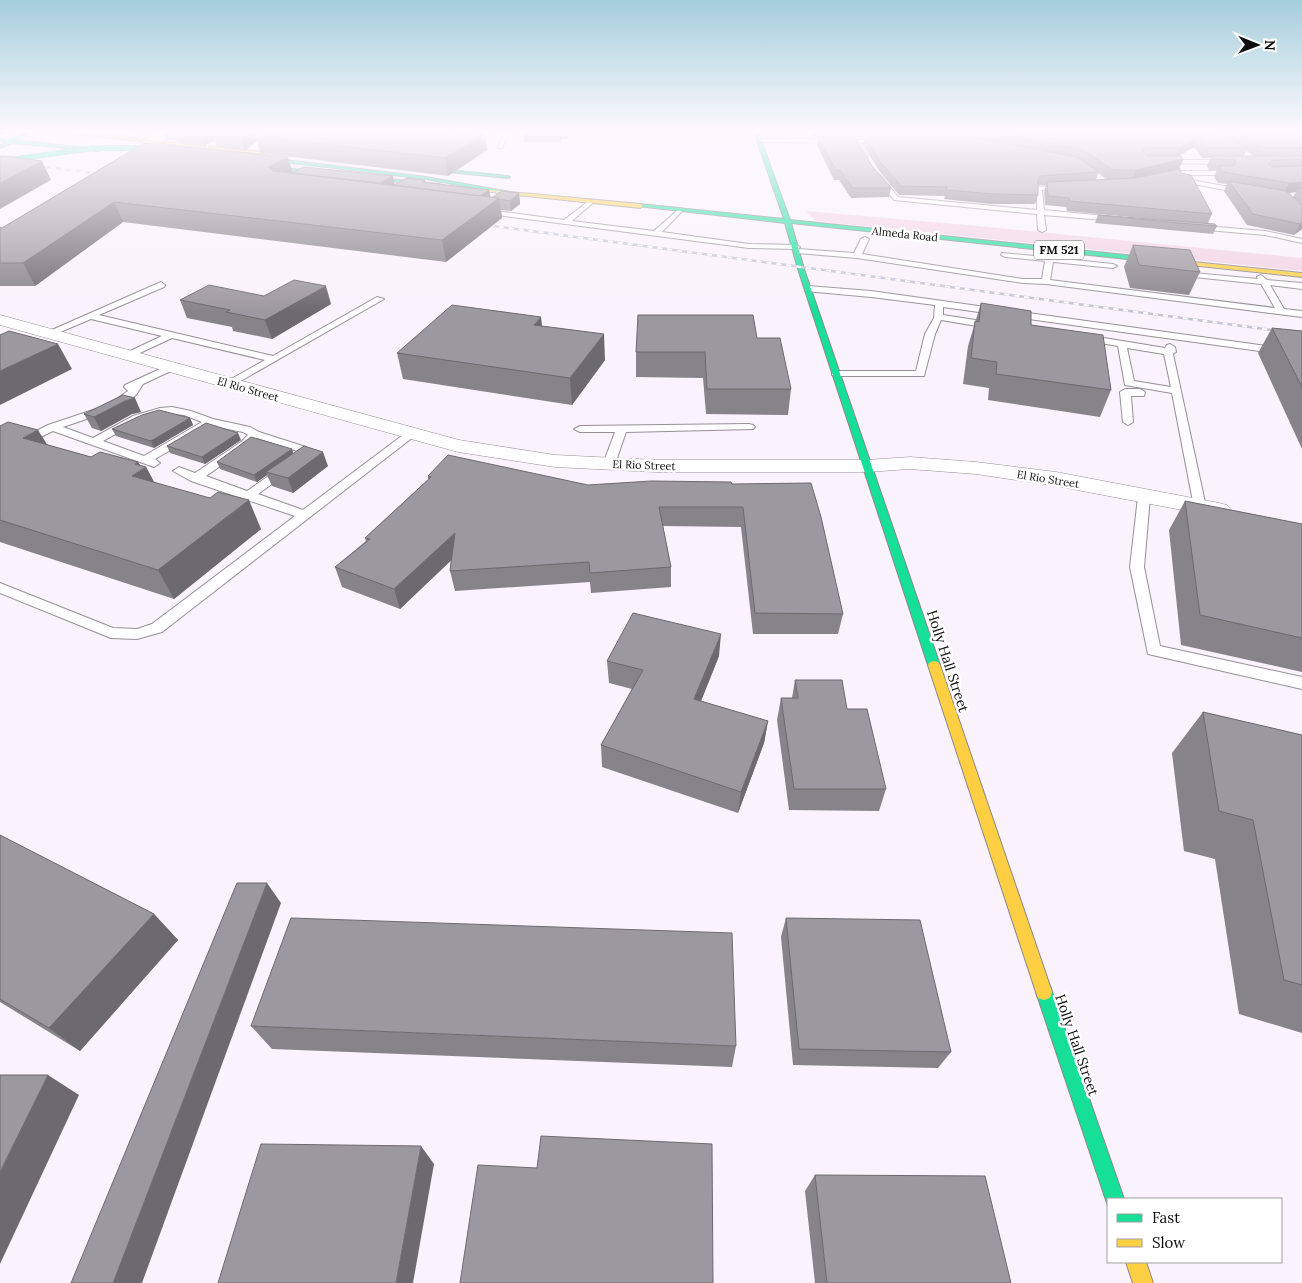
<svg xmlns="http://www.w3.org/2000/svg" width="1302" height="1283" font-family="Lora,serif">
<rect width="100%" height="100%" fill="#faf2fc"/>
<polygon fill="#f2d2e3" points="806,211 978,226 1302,258 1302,271 816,221"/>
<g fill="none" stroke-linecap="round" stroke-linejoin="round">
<defs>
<g id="lane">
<polygon points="131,132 139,133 121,140 118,138"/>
<polygon points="504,132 510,132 502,148 498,148"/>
<polygon points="759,139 837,139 840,141 837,143 757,142"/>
<polygon points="854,140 884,139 887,141 884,143 860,143 868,157 865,159 862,157"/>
<polygon points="1162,160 1229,160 1232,162 1229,164 1160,163"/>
<polygon points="1182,171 1227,171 1230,173 1227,175 1182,175 1161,181 1158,179"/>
<polygon points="876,175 880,175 898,197 1037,210 1037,187 1064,185 1066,186 1066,188 1042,190 1044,210 1115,217 1119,219 1115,221 1044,215 1046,230 1042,232 1038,230 1037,214 894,200 876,177"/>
<polygon points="1180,178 1246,190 1249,192 1246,194 1178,181 1177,180"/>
<polygon points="590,200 595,201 572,221 654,231 680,208 682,209 682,211 662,232 749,244 796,245 800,247 798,249 854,253 861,239 865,237 869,239 862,254 1023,279 1042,279 1045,261 1005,257 1001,255 1002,253 1046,257 1047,249 1051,247 1055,249 1054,258 1113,264 1117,266 1113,268 1053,262 1050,280 1275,308 1261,284 1194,277 1190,275 1194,273 1258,279 1257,277 1261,275 1267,280 1302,283 1302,289 1270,285 1284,309 1302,311 1302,317 1046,284 1023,283 857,258 797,253 793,251 795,249 749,248 482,213 478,211 482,209 564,220"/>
<polygon points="1193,225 1265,231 1302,239 1302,243 1265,235 1196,229 1193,229"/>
<polygon points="161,282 165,285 164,287 99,315 273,356 377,297 384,299 230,387 226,386 226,382 265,360 172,338 129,358 124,355 126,353 162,336 91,319 53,335 47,335 45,333"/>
<polygon points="808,286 871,291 1302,351 1302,357 943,307 943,315 995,323 1000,326 995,329 941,320 935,334 924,376 836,376 832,375 832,371 916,371 925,334 934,318 935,305 871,297 805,291 805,287"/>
<path d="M1086,335L1165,348L1167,345L1170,344L1175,347L1176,352L1173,354L1206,507L1204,510H1196L1194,507L1172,393L1125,385L1118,346L1083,340V336ZM1127,348L1164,354L1171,387L1134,381Z"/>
<path d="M171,364L176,367L175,369L143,384L136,395L116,409L63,427L93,438L133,416L160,408L172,407L191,411L213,419L250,427L259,432L306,447L309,457L307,459L258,494L303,510L407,432H415L417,434L162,632L137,639L111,638L0,593V583L113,628L137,629L152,624L295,516L191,481L173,471L179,467L195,473L241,442L248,435L243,432L212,426L155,459L160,463L154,467L53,431L0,457V449L48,425L108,405L128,391L124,387L125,385ZM172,414L184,415L202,422L144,456L103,441C125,429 146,416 172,414ZM257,438L297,451V456L247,491L206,476L249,446Z"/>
<polygon points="1125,389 1140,389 1145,392 1144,396 1131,396 1133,422 1128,425 1123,422 1120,392"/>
<polygon points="749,424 753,425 755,427 753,429 626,432 615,464 609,468 603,464 615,432 580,432 574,429 580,426"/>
<polygon points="1144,493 1150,497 1144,567 1160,646 1302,677 1302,689 1148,654 1130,567 1138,497"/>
</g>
<g id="street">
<path d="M161,132H173C165,141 133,158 122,155L121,153Z"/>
<polygon points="0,315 459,440 555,455 656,460 867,460 910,457 976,462 1056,472 1219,503 1227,505 1231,510 1227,515 1219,517 1056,486 976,474 910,469 867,472 656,472 555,467 458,452 0,325"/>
</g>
<g id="fast">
<polygon points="0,132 5,132 0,134"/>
<polygon points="26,132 32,132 17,140 100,150 98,151 12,143 0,148 0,145 7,142 0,141 0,139 11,140"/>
<polygon points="754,132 758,132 790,220 1164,259 1167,261 1164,263 791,223 804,269 940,665 938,668 930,668 928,665 798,269 785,223 637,206 640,204 784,219"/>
<polygon points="251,156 426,177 515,193 512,195 426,179 249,158"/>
<polygon points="253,165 439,184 441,185 439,186 255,167"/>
<polygon points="417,167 508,176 510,177 508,178 419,169"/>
<polygon points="1044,984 1050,986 1052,992 1124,1199 1108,1199 1108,1206 1036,992 1038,986"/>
</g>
<g id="slow">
<polygon points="75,132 264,152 266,153 264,154 76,134"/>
<polygon points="479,189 640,204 643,206 640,208 481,191"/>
<polygon points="1164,259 1302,273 1302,277 1162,262 1162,260"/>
<polygon points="934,661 938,662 940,665 1052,992 1050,998 1044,1000 1038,998 1036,992 928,665 930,662"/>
<polygon points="1126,1262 1146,1262 1153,1283 1133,1283"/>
</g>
</defs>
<use href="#lane" stroke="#949195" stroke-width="2"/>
<use href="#street" stroke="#949195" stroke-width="1"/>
<use href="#fast" stroke="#8b878c" stroke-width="2"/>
<use href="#slow" stroke="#8b878c" stroke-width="2"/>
<use href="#lane" fill="#fefdff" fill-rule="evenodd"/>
<use href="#street" fill="#fefdff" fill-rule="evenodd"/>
<use href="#fast" fill="#16e098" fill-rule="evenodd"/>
<use href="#slow" fill="#ffcf43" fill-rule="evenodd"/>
<defs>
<g id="rail">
<polyline points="31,165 108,175"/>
<polyline points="479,224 1302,334"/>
</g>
</defs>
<use href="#rail" stroke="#c5c3d8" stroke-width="2.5"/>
<use href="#rail" stroke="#fff" stroke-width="2" stroke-dasharray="5" stroke-linecap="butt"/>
<defs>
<polyline id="fast-bridge" points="0,161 94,148 175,148"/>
</defs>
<use href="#fast-bridge" stroke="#827e82" stroke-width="5.5" stroke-linecap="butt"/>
<use href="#fast-bridge" stroke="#16e098" stroke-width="5"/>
</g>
<g fill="#868389" fill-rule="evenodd">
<polygon points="163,132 461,132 460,133 485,134 487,150 448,176 260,153 257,141 245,151 217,148 215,141 207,144 206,147 182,144 175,140 166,140"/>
<polygon points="523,132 569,132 567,139 561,139 560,142 524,142"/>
<path d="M812,132H1302V229L1294,235L1247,225L1224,191L1227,184L1218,183L1214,177L1217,170H1209L1207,166L1210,158H1202L1194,147L1179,156L1183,159L1179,169L1181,173L1212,214L1208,223L1217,226L1213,234L1095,223L1098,215L1151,219L1067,211L1066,207L1045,205L1044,192L1046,185H1038V195L1035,204H990L944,199L945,196L899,195L880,172L863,145L865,137H855L872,166L891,188L889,197L851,198L839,180H834L817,145L818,137H815ZM1246,151L1254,156H1244ZM1098,173L1107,180H1096ZM1296,192L1293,197L1289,193Z"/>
<polygon points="144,143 292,173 395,185 425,180 426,183 489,190 490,197 493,197 519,193 520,204 511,211 501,210 502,218 446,262 123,222 35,286 0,286 0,227 2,228"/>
<polygon points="1133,245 1200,272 1189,295 1130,288 1124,267"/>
<polygon points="264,296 331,304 272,339 233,331 232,327 187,318 180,300"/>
<polygon points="981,303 1031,325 1111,390 1100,417 988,400 989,388 963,384 968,346"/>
<polygon points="542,326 605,360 572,405 403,379 397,353"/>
<polygon points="1272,328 1302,331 1302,449 1258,353"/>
<polygon points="757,338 791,389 788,415 706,414 703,378 636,377 636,352"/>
<polygon points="141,412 132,414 101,431 92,428 84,414"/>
<polygon points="190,418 193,425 154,448 116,436 112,429"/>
<polygon points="0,426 48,445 91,457 138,462 140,465 146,467 154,482 261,529 174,599 0,542"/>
<polygon points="241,440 205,464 170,453 167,446"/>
<polygon points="292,449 293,453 328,466 293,493 272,486 267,475 257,482 220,469 217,462"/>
<polygon points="428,476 588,485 732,484 843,614 838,634 753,634 741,527 663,526 671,567 671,587 591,593 590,582 455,591 450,571 451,560 400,609 342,587 335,567 366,541 365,538 428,480"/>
<polygon points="1185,501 1302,524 1302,672 1181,645 1169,530"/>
<polygon points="719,656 701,701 768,721 764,743 738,813 602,767 601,745 632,689 609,683 607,661"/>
<polygon points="795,680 847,709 886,789 879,811 789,810 777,720 781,698 792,698"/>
<polygon points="1203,712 1302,735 1302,1033 1239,1014 1215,859 1184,851 1172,753"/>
<polygon points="0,835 154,914 178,940 80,1051 0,1002"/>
<polygon points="786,918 951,1052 938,1068 793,1065 781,937"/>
<polygon points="251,1026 736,1046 732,1067 272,1049"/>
<polygon points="815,1175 1011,1283 815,1283 805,1191"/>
</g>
<g fill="#6d6a6f">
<polygon points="201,132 212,132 215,141 207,144 206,147"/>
<polygon points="243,132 267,132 255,136 257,141 245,151 240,135"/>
<polygon points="559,132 560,132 561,139 560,142"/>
<polygon points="567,132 569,132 567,139"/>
<polygon points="485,134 487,150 448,176 445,158"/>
<polygon points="1198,137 1194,147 1175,158 1179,148"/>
<polygon points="288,157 293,174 274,187 268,167"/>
<polygon points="1183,159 1179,170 1132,180 1136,170"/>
<polygon points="42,161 51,180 0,209 0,183"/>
<polygon points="393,176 395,186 377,185"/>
<polygon points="1302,182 1302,192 1298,189 1296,192 1283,194 1289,183"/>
<polygon points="489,190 491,200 478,197"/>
<polygon points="519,193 520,204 511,211 510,201"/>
<polygon points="499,198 502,218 446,262 442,240"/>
<polygon points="114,202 123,222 35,286 23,263"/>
<polygon points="1302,222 1302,229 1294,235 1300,224"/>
<polygon points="326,286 331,304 272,339 265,320"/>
<polygon points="541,317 544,342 534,325"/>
<polygon points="604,334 605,360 572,405 570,378"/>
<polygon points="58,344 72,369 0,405 0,371"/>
<polygon points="135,398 141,412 132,414 101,431 94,417 125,401"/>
<polygon points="190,418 193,425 154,448 151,441"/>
<polygon points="38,430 55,457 23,438"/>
<polygon points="238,433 241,440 205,464 202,457"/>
<polygon points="292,449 294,456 266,472 267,475 257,482 254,475"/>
<polygon points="323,452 328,466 293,493 288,478"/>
<polygon points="138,462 142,469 146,467 161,495 132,476 135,464"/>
<polygon points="249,500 261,529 174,599 158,570"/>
<polygon points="455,533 459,553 400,609 394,589"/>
<polygon points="721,634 719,656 693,721 694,699"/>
<polygon points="768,721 764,743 738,813 741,792"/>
<polygon points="267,883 281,903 142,1283 113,1283"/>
<polygon points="154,914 178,940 80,1051 49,1028"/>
<polygon points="48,1075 79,1095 0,1264 0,1172"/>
<polygon points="421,1146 434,1164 413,1283 396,1283"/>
</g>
<g fill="#9c989f" stroke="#6d6a6f">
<polygon points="217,132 243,132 240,135"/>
<polygon points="261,132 448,132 485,134 445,158 255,136"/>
<polygon points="995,132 1219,132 1247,148 1206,148 1198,137 1179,148 1147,148 1142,151 1147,156 1181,156 1183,159 1136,170 1113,170 1083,150"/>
<polygon points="1233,132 1302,132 1302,148 1263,148"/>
<polygon points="854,136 872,166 891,188 853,188 840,170 836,170 818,137"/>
<polygon points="865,137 972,137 1077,157 1099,172 1040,176 1038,178 1038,195 993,194 946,190 947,187 901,186 881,163"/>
<polygon points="144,143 288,157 268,167 273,171 499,198 442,240 114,202 23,263 0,263 0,227 2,228"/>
<polygon points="0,156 5,156 42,161 0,183"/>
<polygon points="1211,156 1302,156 1302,159 1273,160 1268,164 1273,167 1302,166 1302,182 1289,183 1223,172 1219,166 1233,166 1236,164 1235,160 1214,159"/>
<polygon points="303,167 393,176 380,183 292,173"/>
<polygon points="1180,169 1181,173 1191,175 1212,214 1070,201 1069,198 1048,196 1047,182 1136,178"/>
<polygon points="407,178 425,180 422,182 489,190 480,196 394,185"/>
<polygon points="1229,181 1286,191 1302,205 1302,222 1300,224 1253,214"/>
<polygon points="1302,188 1302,194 1298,189"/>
<polygon points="502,191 519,193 510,201 499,199 499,198 493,197"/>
<polygon points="1098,215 1215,224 1217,226 1178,223"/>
<polygon points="1133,245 1190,250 1200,272 1139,265"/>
<polygon points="294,280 326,286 265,320 226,312 230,310 180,300 209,285 264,296"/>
<polygon points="981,303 1031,311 1031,325 1103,335 1111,390 996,374 997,362 971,358 975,321 979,322"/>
<polygon points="452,305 541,317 534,325 604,334 570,378 397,353"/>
<polygon points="638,315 753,315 757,338 780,338 791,389 707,389 705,352 636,352"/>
<polygon points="1272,328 1302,331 1302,387"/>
<polygon points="9,331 58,344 0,371 0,335"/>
<polygon points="123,395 135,398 125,401 94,417 84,414"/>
<polygon points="159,410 190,418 151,441 112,429 142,415"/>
<polygon points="8,422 38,430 23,438 91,457 100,452 138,462 135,464 146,467 132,476 210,498 218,492 249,500 158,570 0,520 0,426"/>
<polygon points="206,423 238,433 202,457 167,446"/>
<polygon points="251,437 292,449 254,475 217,462"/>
<polygon points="304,446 323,452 288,478 266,472"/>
<polygon points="448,455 588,485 651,481 731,482 732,484 811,483 821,517 843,614 755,613 743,507 659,507 671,567 590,573 589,562 450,571 455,533 394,589 335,567 370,539 365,538 431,477 428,476"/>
<polygon points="1185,501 1302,524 1302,638 1200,615"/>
<polygon points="633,613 721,634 694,699 768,721 741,792 601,745 643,670 607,661"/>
<polygon points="795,680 842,680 847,709 867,709 886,789 794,789 781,698 798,698"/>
<polygon points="1203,712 1302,735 1302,985 1284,980 1253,820 1219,811"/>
<polygon points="0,835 154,914 49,1028 0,999"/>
<polygon points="237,883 267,883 113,1283 71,1283"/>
<polygon points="291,918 732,933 736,1046 251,1026"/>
<polygon points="786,918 920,920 951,1052 799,1049"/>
<polygon points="0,1075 48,1075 0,1172"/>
<polygon points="541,1136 712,1144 713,1283 460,1283 478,1165 537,1168"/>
<polygon points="261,1144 421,1146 396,1283 218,1283"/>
<polygon points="815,1175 985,1176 1011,1283 827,1283"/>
</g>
<linearGradient id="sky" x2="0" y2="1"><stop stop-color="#a5cedb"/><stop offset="0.42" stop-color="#fdf9fe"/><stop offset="1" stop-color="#fdf9fe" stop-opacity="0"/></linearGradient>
<rect width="1302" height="312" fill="url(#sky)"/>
<g text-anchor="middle" stroke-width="5" stroke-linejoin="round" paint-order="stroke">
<g font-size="11" fill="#0e0e0e" stroke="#fff">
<text transform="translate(905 234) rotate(6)" y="4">Almeda Road</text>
<text transform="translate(248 389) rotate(16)" y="4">El Rio Street</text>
<text transform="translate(644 465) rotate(2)" y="4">El Rio Street</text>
<text transform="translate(1048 479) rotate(9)" y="4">El Rio Street</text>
</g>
<rect fill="#fff" stroke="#565656" stroke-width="1" x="1034" y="240.5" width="50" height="19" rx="4"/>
<g font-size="12" font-weight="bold" fill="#0e0e0e">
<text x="1059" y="254">FM 521</text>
</g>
<g font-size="14" fill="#0e0e0e" stroke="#fff">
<text transform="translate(948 661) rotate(72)" y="5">Holly Hall Street</text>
<text transform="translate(1077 1045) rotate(71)" y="5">Holly Hall Street</text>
</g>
</g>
<rect x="1107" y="1198" width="175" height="65" fill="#ffffff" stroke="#9f9f9f"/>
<rect x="1117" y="1214" width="25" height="8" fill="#16e098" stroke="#9f9f9f"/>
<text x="1152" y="1223" font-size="15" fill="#0e0e0e">Fast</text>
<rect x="1117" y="1239" width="25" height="8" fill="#ffcf43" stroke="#9f9f9f"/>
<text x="1152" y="1248" font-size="15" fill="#0e0e0e">Slow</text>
<g transform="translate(1257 45) rotate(91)" stroke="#ffffff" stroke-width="4" paint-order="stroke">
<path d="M0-4L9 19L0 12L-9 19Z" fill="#0e0e0e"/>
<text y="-8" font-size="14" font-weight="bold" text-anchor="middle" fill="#0e0e0e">N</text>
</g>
</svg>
